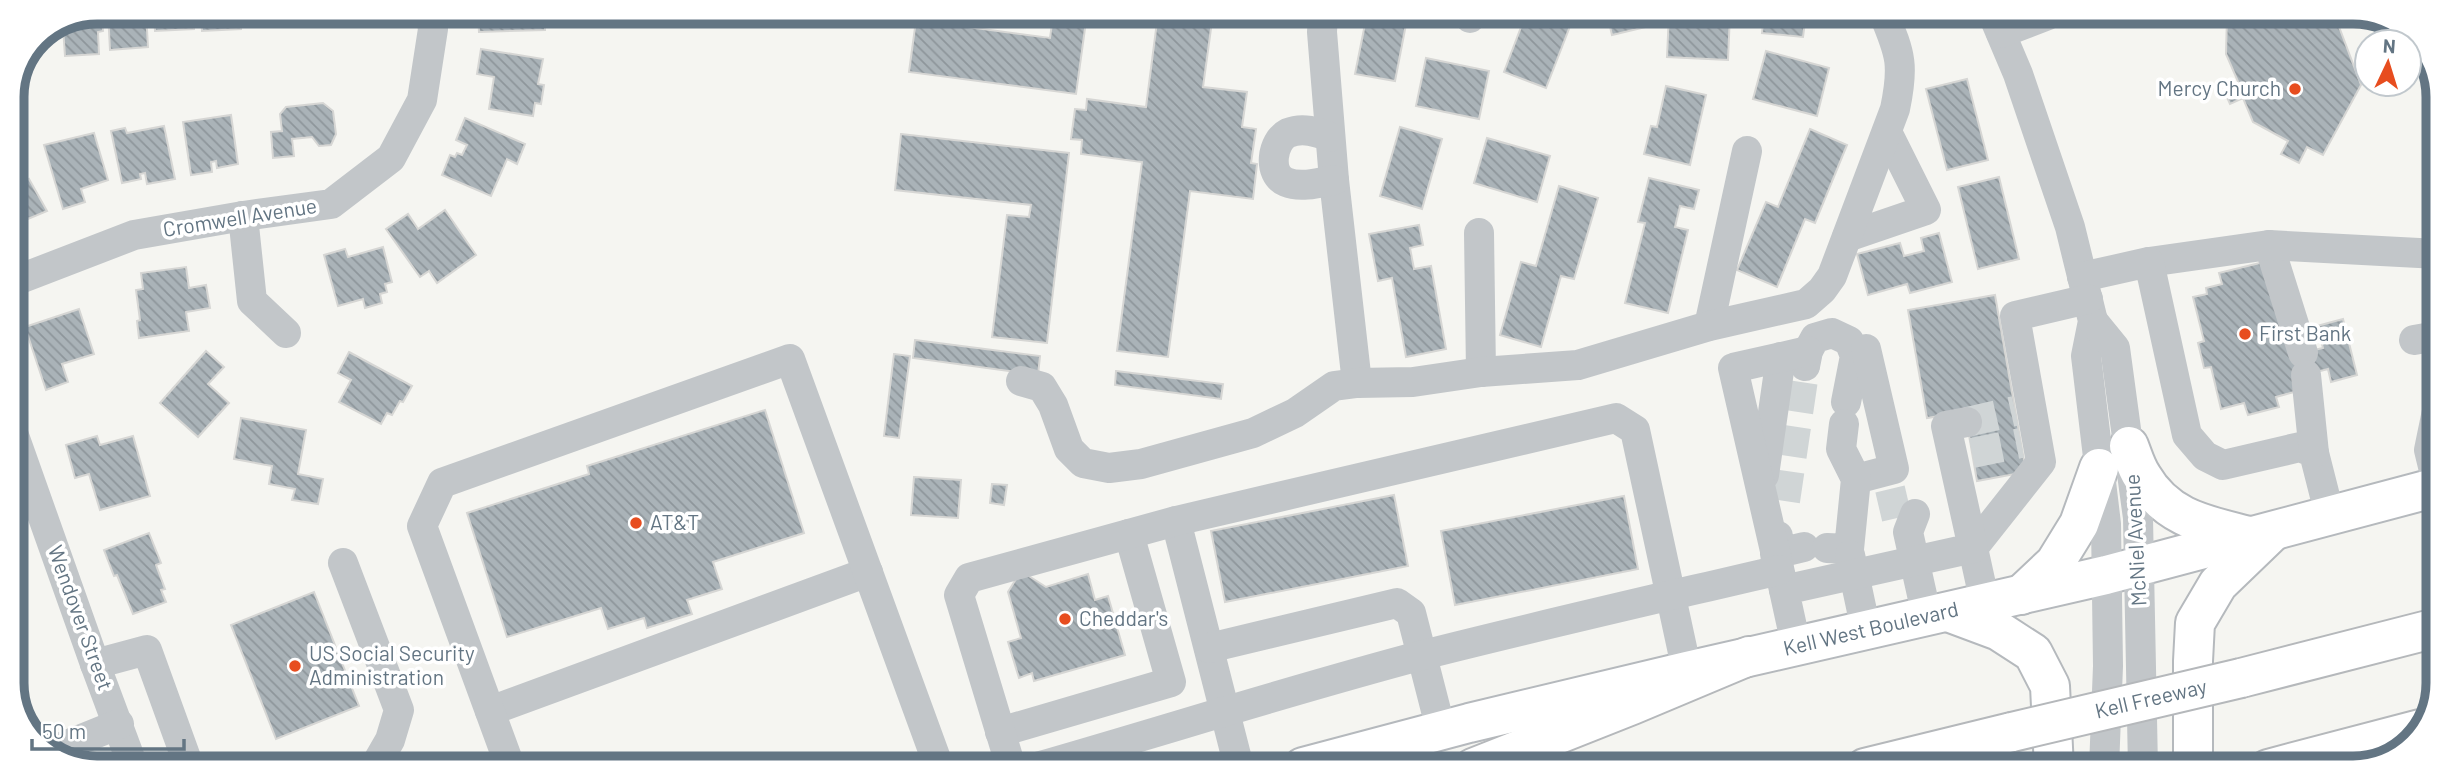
<svg xmlns="http://www.w3.org/2000/svg" width="2451" height="781" font-family="Barlow,sans-serif">
<defs>
<pattern id="building-back-hatch" width="6" height="6" patternUnits="userSpaceOnUse" patternTransform="scale(1.75)"><rect width="6" height="6" fill="#aab3b8"/><path d="M-1 5l2 2M0 0l6 6M5-1l2 2" fill="none" stroke="#8e969b"/></pattern>
</defs>
<rect width="100%" height="100%" fill="#f5f5f1"/>
<g fill="url(#building-back-hatch)" stroke="#d6d6d4" stroke-width="2">
<polygon points="98,12 101,12 103,31 98,32 99,54 65,56 63,27"/>
<polygon points="108,12 146,12 148,47 110,50"/>
<polygon points="154,12 193,12 194,29 155,31"/>
<polygon points="201,12 240,12 241,29 202,31"/>
<polygon points="250,12 287,13 287,16 250,18"/>
<polygon points="293,13 334,13 334,16 294,20"/>
<polygon points="478,13 539,13 539,16 545,16 545,30 479,32"/>
<polygon points="1032,13 1087,14 1076,94 909,72 916,20 1050,38 1052,24 1031,22"/>
<polygon points="1158,14 1213,14 1203,87 1247,92 1242,127 1256,129 1251,163 1257,164 1253,199 1190,191 1168,357 1117,351 1142,162 1081,154 1082,140 1071,139 1075,109 1086,110 1087,99 1146,107"/>
<polygon points="1367,14 1408,14 1395,81 1355,74"/>
<polygon points="1526,14 1555,14 1572,21 1546,88 1504,72"/>
<polygon points="1607,14 1651,14 1654,25 1612,35"/>
<polygon points="1669,14 1730,14 1728,60 1667,57"/>
<polygon points="1764,14 1806,15 1803,37 1762,33"/>
<polygon points="2227,15 2360,15 2338,24 2361,85 2323,155 2307,147 2299,163 2281,154 2288,141 2253,122 2243,98 2230,104 2225,93 2240,86 2226,54"/>
<polygon points="481,49 543,59 538,84 544,85 541,104 535,103 533,116 489,109 494,77 477,74"/>
<polygon points="1766,51 1829,68 1817,116 1753,99"/>
<polygon points="1426,58 1489,71 1479,119 1416,106"/>
<polygon points="1967,79 1988,160 1947,170 1926,89"/>
<polygon points="1666,86 1706,95 1690,165 1644,154 1651,126 1657,127"/>
<polygon points="323,103 333,111 336,134 331,145 319,146 312,137 292,139 294,156 273,158 271,132 282,131 280,114 286,107"/>
<polygon points="231,115 238,164 217,168 216,161 211,162 212,172 191,175 183,122"/>
<polygon points="465,118 525,144 517,164 507,159 491,196 442,175 450,155 455,157 457,153 462,155 467,145 456,140"/>
<polygon points="164,126 175,179 147,184 145,173 140,174 141,179 122,183 111,131 125,128 127,133"/>
<polygon points="1400,127 1442,139 1422,209 1380,196"/>
<polygon points="1810,129 1847,145 1815,223 1805,219 1777,287 1737,270 1766,202 1778,207"/>
<polygon points="94,133 108,180 81,189 85,202 63,209 44,145"/>
<polygon points="901,134 1069,153 1047,343 992,337 1007,215 1029,217 1031,205 895,190"/>
<polygon points="1487,138 1550,156 1537,202 1474,183"/>
<polygon points="1999,177 2019,259 1978,269 1958,187"/>
<polygon points="1649,178 1699,190 1694,209 1680,206 1675,227 1688,230 1668,313 1625,303 1645,223 1638,222"/>
<polygon points="29,179 47,211 28,219 24,210 17,212 20,220 12,224 12,184 14,188"/>
<polygon points="1559,186 1598,198 1574,279 1561,276 1541,347 1500,335 1521,262 1536,266"/>
<polygon points="445,210 476,255 437,283 429,271 420,277 386,229 408,214 418,229"/>
<polygon points="1419,225 1423,245 1410,248 1414,269 1431,266 1446,349 1406,357 1392,278 1378,281 1369,234"/>
<polygon points="1939,233 1952,282 1910,293 1907,284 1868,295 1857,254 1900,243 1904,256 1924,251 1921,238"/>
<polygon points="383,247 392,282 385,284 387,292 380,294 382,303 365,308 363,299 338,306 324,255 345,249 348,257"/>
<polygon points="2268,261 2292,355 2323,348 2317,326 2343,319 2357,375 2331,382 2328,369 2297,377 2301,390 2276,397 2279,407 2248,415 2244,403 2221,409 2211,367 2204,368 2198,343 2204,341 2193,297 2207,294 2206,288 2222,284 2219,273"/>
<polygon points="186,267 189,288 206,285 210,308 186,312 189,331 139,338 137,321 140,320 136,290 143,289 141,273"/>
<polygon points="1995,295 2026,472 1977,481 1965,412 1927,418 1908,310"/>
<polygon points="79,309 94,354 62,364 68,382 46,390 25,327"/>
<polygon points="915,340 1040,356 1038,375 913,358"/>
<polygon points="206,351 224,367 208,384 229,403 198,437 160,403"/>
<polygon points="349,352 412,386 403,402 400,401 392,415 387,413 381,424 339,402 351,380 338,373"/>
<polygon points="894,354 910,356 899,438 884,436"/>
<polygon points="1116,371 1223,384 1221,399 1115,385"/>
<polygon points="765,410 804,533 713,562 722,589 687,600 692,614 647,628 644,618 608,629 601,608 507,637 467,513 589,474 587,466"/>
<polygon points="241,418 306,430 298,474 323,479 318,504 292,500 295,489 269,484 272,466 234,459"/>
<polygon points="97,436 100,445 133,436 150,496 100,510 89,474 75,478 66,445"/>
<polygon points="914,477 961,480 958,518 911,515"/>
<polygon points="992,484 1007,485 1004,505 990,503"/>
<polygon points="1394,495 1408,566 1225,602 1211,531"/>
<polygon points="1624,496 1638,569 1455,605 1441,531"/>
<polygon points="149,533 161,563 156,565 165,589 161,590 166,602 133,614 117,575 114,576 104,550"/>
<polygon points="12,551 20,571 12,574"/>
<polygon points="1021,571 1046,587 1088,574 1095,600 1108,596 1125,655 1034,681 1032,673 1019,678 1008,642 1021,638 1008,592"/>
<polygon points="314,592 359,706 276,739 231,625"/>
</g>
<g fill="none" stroke-linecap="round" stroke-linejoin="round">
<g stroke="#d0d5d6" stroke-width="30" stroke-dasharray="30 15" stroke-linecap="butt">
<polyline points="1967,422 2015,411"/>
<polyline points="1972,453 2021,443"/>
<polyline points="1890,489 1897,519"/>
<polyline points="1785,501 1805,366"/>
</g>
<defs>
<g id="major">
<path d="M2129,446C2133,456 2136,467 2142,476C2167,519 2206,525 2249,536"/>
<polyline points="2021,595 2055,563 2079,524 2099,468"/>
<polyline points="1948,612 1999,631 2033,653 2050,686 2054,768"/>
<polyline points="1303,767 1469,723 1687,671 2106,575 2437,487"/>
<polyline points="2193,769 2193,661 2195,623 2218,584 2272,532"/>
</g>
<g id="highway">
<polyline points="2241,678 2436,628"/>
<polyline points="1473,768 1632,705 1749,656"/>
<polyline points="1865,768 2012,732"/>
<polyline points="2268,769 2420,729"/>
</g>
</defs>
<use href="#major" stroke="#b5b9bd" stroke-width="42"/>
<use href="#highway" stroke="#b5b8bb" stroke-width="42"/>
<g stroke="#c2c6c9" stroke-width="30">
<polyline points="1323,14 1322,32 1334,180 1357,383"/>
<polyline points="1993,15 2018,74 2070,227 2093,321 2086,356 2106,524 2108,666 2104,768"/>
<polyline points="1470,18 1470,14"/>
<polyline points="2001,33 2048,15"/>
<path d="M1330,137C1317,132 1303,127 1288,133C1272,141 1267,174 1286,182C1300,188 1319,183 1334,180"/>
<polyline points="243,216 252,301 286,333"/>
<polyline points="1479,233 1481,372"/>
<polyline points="1847,237 1926,210 1887,132"/>
<polyline points="2269,245 2303,353"/>
<polyline points="2149,262 2269,245 2438,254"/>
<polyline points="2082,277 2149,262 2187,435 2205,456 2223,465 2300,447 2314,453 2330,516"/>
<polyline points="12,282 134,235 243,216 331,204 391,158 422,100 433,29 430,13"/>
<polyline points="2093,321 2115,348 2138,518 2143,768"/>
<polyline points="1709,326 1747,151"/>
<polyline points="2414,340 2437,336"/>
<polyline points="1805,366 1808,351 1815,338 1832,333 1849,341 1855,356 1846,402"/>
<polyline points="2306,375 2314,453"/>
<path d="M1021,381L1042,387L1053,405L1069,449L1083,463L1109,468L1141,464L1253,433L1295,413L1334,386L1357,383L1413,382L1481,372L1578,365L1709,326L1806,304L1822,290L1832,276L1895,109C1904,66 1901,55 1884,15"/>
<polyline points="12,430 95,664 133,766"/>
<polyline points="1764,475 1781,357"/>
<polyline points="1856,479 1894,469 1866,349"/>
<polyline points="2437,483 2429,450 2437,411"/>
<polyline points="1915,514 1908,532 1927,617"/>
<polyline points="1176,521 1239,767"/>
<polyline points="1778,536 1775,554 1804,547"/>
<polyline points="1827,548 1849,549 1856,479 1841,449 1844,424"/>
<polyline points="1850,555 1866,630"/>
<polyline points="343,563 399,710 390,740 375,766"/>
<polyline points="1784,590 1733,368 1808,351"/>
<polyline points="1985,603 1973,548 2041,462 2015,316 2088,299"/>
<polyline points="1796,645 1784,590 1973,548 1946,426 1967,422"/>
<polyline points="1209,648 1397,603 1411,613 1441,730"/>
<polyline points="95,664 147,650 189,766"/>
<polyline points="490,711 868,572"/>
<polyline points="1000,732 1171,682 1129,534"/>
<polyline points="52,751 119,724"/>
<polyline points="510,766 422,526 442,483 790,359 939,767"/>
<polyline points="1011,767 959,595 969,578 1176,521 1616,418 1635,430 1687,671"/>
<path d="M1037,767C1166,730 1294,689 1423,655C1541,625 1660,598 1779,570"/>
</g>
<use href="#major" stroke="#fff" stroke-width="38"/>
<use href="#highway" stroke="#fff" stroke-width="38"/>
<defs>
<polyline id="highway-bridge" points="2012,732 2241,678"/>
</defs>
<use href="#highway-bridge" stroke="#b5b8bb" stroke-width="42" stroke-linecap="butt"/>
<use href="#highway-bridge" stroke="#fff" stroke-width="38"/>
</g>
<g fill="#e74d1f" stroke="#fff" stroke-width="2.5">
<circle cx="2295" cy="89" r="7"/>
<circle cx="2245" cy="334" r="7"/>
<circle cx="636" cy="523" r="7"/>
<circle cx="1065" cy="619" r="7"/>
<circle cx="295" cy="666" r="7"/>
</g>
<g text-anchor="middle" stroke-width="7" stroke-linejoin="round" paint-order="stroke">
<g font-size="21" fill="#637583" stroke="#fff" text-anchor="start">
<text x="2281" y="96" text-anchor="end">Mercy Church</text>
<text x="2259" y="341">First Bank</text>
<text x="650" y="530">AT&amp;T</text>
<text x="1079" y="626">Cheddar's</text>
<text x="309" y="661">US Social Security<tspan x="309" dy="24">Administration</tspan></text>
</g>
<g font-size="21" fill="#637583" stroke="#fff">
<text transform="translate(240 218) rotate(-9)" y="7">Cromwell Avenue</text>
<text transform="translate(2136 540) rotate(-93)" y="7">McNiel Avenue</text>
<text transform="translate(80 618) rotate(70)" y="7">Wendover Street</text>
<text transform="translate(1871 629) rotate(-13)" y="7">Kell West Boulevard</text>
<text transform="translate(2151 699) rotate(-13)" y="7">Kell Freeway</text>
</g>
</g>
<path d="M0 0H2451V781H0ZM97 24H2353A73 73 0 0 1 2426 97V683A73 73 0 0 1 2353 756H97A73 73 0 0 1 24 683V97A73 73 0 0 1 97 24Z" fill="#fff" fill-rule="evenodd"/>
<path fill="none" stroke="#637583" stroke-width="9" d="M97 24H2353A73 73 0 0 1 2426 97V683A73 73 0 0 1 2353 756H97A73 73 0 0 1 24 683V97A73 73 0 0 1 97 24Z"/>
<g transform="translate(2388 63) rotate(4)"><circle r="33" fill="#ffffff" stroke="#c1c8cd" stroke-width="2"/>
<path d="M0-5L12 26L0 18L-12 26Z" fill="#e74d1f"/>
<text y="-10" font-size="19" font-weight="bold" text-anchor="middle" fill="#637583">N</text>
</g>
<path d="M32 739v10h152v-10" fill="none" stroke="#637583" stroke-width="3.5"/>
<text x="42" y="739" font-size="21" fill="#637583" stroke="#ffffff" stroke-width="5" paint-order="stroke">50 m</text>
</svg>
